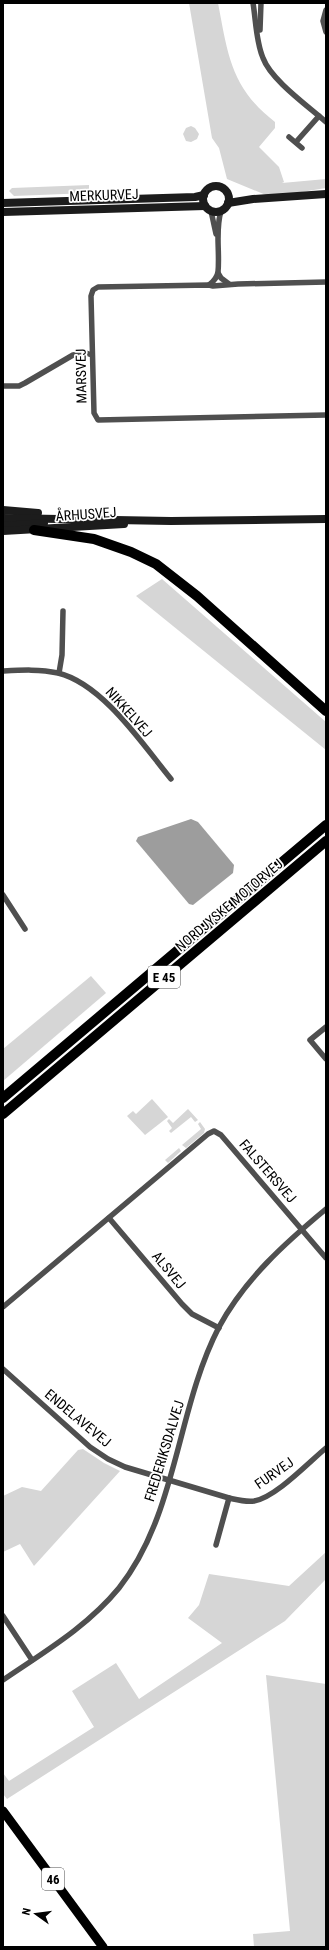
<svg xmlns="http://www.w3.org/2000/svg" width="329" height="1950" font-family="'Roboto Condensed',sans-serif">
<rect width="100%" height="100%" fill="#fff"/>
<g fill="#d6d6d6">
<path d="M189,3H218C228,55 231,88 275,122V128L259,147L279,167L284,182L282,183L326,179V188L289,194L266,195L227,179L219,148L212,138Z"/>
<polygon points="191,126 195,128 199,134 197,139 191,142 186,141 183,134 186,128"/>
<polygon points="89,185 89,193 14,196 9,191 12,188"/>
<polygon points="162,579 326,722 326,750 136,596"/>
<polygon points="91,976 106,993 3,1081 3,1049"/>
<polygon points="152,1099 168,1117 145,1135 127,1116 133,1111 136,1114"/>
<polygon points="188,1109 198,1120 195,1122 191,1117 171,1133 169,1131 172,1128 167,1121 169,1119 173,1123"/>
<polygon points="200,1122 205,1129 204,1133 186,1148 182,1145 201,1129 198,1124"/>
<polygon points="179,1148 181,1151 168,1163 165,1160"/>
<polygon points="83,1449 104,1463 120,1471 34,1566 20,1544 3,1552 3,1496 22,1487 41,1491 78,1450"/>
<polygon points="326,1552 326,1579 285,1621 7,1799 3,1794 3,1773 9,1781 94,1727 72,1691 116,1663 139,1699 222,1643 188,1618 199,1605 209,1574 289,1586"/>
<polygon points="266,1675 326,1684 326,1947 254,1947 253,1934 290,1931"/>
</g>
<polygon fill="#9d9d9d" points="191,819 198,822 234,865 233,873 193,905 189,904 136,841 138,837"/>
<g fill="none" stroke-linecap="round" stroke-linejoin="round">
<g stroke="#4f4f4f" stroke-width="5.5">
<path d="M253,3C256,21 256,42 263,58C271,80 308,106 326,122"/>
<polyline points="326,10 323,21 326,32"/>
<polyline points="260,30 261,3"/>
<polyline points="289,137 302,148"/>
<polyline points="296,142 319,116"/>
<polyline points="211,211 216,234"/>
<polyline points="218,273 221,278 229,284"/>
<polyline points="326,282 238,284 213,286 209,285 98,287 93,290 91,296 94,413 98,420 326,415"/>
<path d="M209,285C213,282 217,278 218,272C220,251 215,231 221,211"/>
<polyline points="3,386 19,386 25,383 73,355 86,353 92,355"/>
<path d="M3,671C22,670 40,669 58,673C103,684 143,745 171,779"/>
<polyline points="59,673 62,655 63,611"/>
<polyline points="3,895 25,929"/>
<polyline points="326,1027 310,1040 326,1059"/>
<polyline points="109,1218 182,1304 192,1314 219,1328"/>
<polyline points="3,1307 208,1134 214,1131 221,1135 326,1258"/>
<polyline points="3,1369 90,1447 108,1459 125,1467 229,1498 216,1545"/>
<path d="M229,1498C238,1500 245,1502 254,1501C275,1498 309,1462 326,1448"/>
<polyline points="3,1616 32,1660"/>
<path d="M3,1680C44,1652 87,1627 119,1588C178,1513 176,1410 219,1327C245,1279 285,1243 326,1209"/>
</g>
<g stroke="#1c1c1c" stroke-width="8">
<circle cx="216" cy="199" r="13"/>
<polyline points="3,203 195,197 204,195"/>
<polyline points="228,203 253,199 326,194"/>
<polyline points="3,212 205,206"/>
<polyline points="3,510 38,513"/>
<polyline points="3,518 171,521 326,519"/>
<polyline points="3,526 44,523"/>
<polyline points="3,531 124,524"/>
</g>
<polyline stroke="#000" stroke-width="9" points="3,1811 103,1947"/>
<g stroke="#000" stroke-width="10">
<polyline points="34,530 94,539 131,552 156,564 197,596 326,711"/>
<polyline points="3,1098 326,825"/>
<polyline points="3,1114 326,841"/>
</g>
</g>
<g text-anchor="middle" stroke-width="3.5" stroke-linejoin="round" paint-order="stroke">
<g fill="#fff" stroke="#4c4c4c" stroke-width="1">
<rect x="148" y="966" width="32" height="22" rx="3"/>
<rect x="42" y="1868" width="22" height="22" rx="3"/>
</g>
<g font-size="13" font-weight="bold" fill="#000">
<text x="164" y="982">E 45</text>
<text x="53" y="1884">46</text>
</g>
<g font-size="14" fill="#000" stroke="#fff">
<text transform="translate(104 195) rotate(-2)" y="5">MERKURVEJ</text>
<text transform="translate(81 376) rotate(-91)" y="5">MARSVEJ</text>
<text transform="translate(86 514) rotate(-4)" y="5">ÅRHUSVEJ</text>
<text transform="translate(129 712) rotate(48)" y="5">NIKKELVEJ</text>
<text transform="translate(229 905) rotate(-40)" y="5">NORDJYSKE MOTORVEJ</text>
<text transform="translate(268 1171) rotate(49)" y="5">FALSTERSVEJ</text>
<text transform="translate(169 1270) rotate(50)" y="5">ALSVEJ</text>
<text transform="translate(78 1418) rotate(40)" y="5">ENDELAVEVEJ</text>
<text transform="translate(164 1451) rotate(-73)" y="5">FREDERIKSDALVEJ</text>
<text transform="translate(274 1473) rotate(-35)" y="5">FURVEJ</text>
</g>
</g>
<rect width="329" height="1950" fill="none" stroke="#000000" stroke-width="8"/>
<g transform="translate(36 1914) rotate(284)" stroke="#ffffff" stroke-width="3" paint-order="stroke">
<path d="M0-3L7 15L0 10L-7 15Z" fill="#000000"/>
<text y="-6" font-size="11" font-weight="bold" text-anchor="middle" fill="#000000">N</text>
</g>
</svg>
